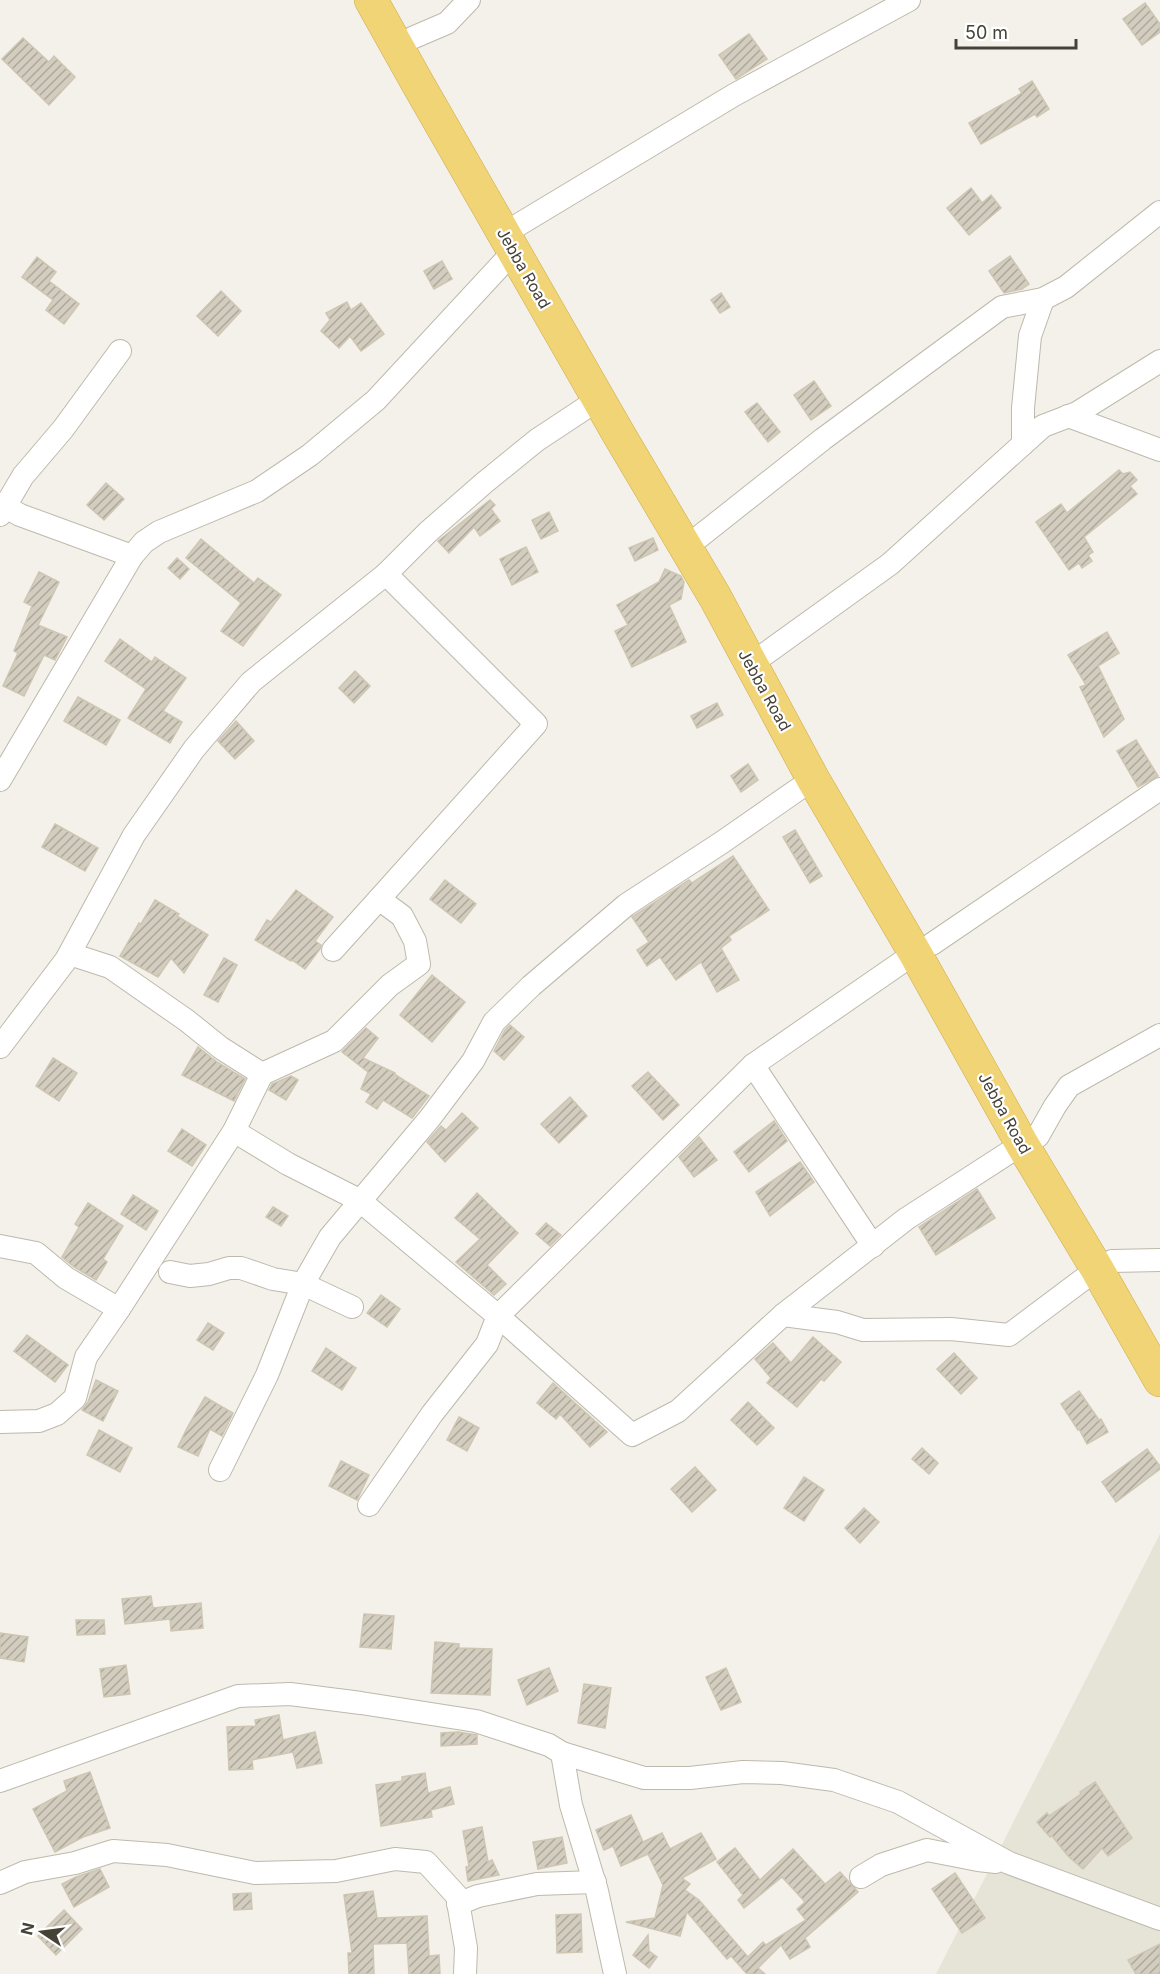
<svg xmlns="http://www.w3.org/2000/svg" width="1160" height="1974" font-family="Inter,sans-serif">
<defs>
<pattern id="building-hatch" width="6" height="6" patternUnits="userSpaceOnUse" patternTransform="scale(1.5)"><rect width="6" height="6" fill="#d3cdbf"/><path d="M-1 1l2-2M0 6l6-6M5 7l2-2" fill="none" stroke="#ada89c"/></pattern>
</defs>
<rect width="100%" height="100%" fill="#f3f1e9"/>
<polygon fill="#e6e3d7" points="1160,1534 1160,1974 936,1974"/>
<g fill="url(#building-hatch)" stroke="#cec6b3" stroke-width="1.5">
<polygon points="1145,3 1160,24 1160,32 1142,45 1123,19"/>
<polygon points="749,34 767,59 736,79 719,55"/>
<polygon points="23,38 49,62 54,56 75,77 49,105 2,59"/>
<polygon points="1032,81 1049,109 1037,117 1035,114 981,144 969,123 1022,93 1019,89"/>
<polygon points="971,188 982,203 991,195 1001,208 969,235 947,208"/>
<polygon points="1010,256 1029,284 1022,289 1004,293 989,271"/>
<polygon points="37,257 56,272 49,281 79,304 64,324 46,310 53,300 22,277"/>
<polygon points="442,261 452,279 434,289 424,271"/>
<polygon points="221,291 241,311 218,336 197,316"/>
<polygon points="721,293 730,307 720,313 711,300"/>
<polygon points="347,302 351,310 361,303 384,334 361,351 350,336 339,348 321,331 330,320 326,313"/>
<polygon points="814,381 831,406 811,420 794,395"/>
<polygon points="757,403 780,432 768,442 745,412"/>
<polygon points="1119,470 1123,474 1130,472 1137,480 1130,486 1137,494 1084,537 1093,552 1088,555 1092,561 1082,568 1079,563 1069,570 1036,522 1061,504 1067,513"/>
<polygon points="106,483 124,499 104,520 87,505"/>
<polygon points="490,500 495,505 491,509 500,521 480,536 474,527 449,553 438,541"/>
<polygon points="549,512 558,531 541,539 532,520"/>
<polygon points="653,538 658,550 635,561 629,548"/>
<polygon points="201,539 254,583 258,578 281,595 243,646 221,631 241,603 186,558"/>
<polygon points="526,547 538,572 512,585 500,559"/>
<polygon points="177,558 189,569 180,579 168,568"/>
<polygon points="665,569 681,576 684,582 681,599 669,605 686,642 632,667 615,631 628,625 617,605 659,582"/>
<polygon points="39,572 59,582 38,625 67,637 55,660 44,655 24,696 3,686 18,653 14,651 32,606 24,602"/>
<polygon points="1107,632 1119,653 1098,666 1124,719 1104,737 1080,687 1086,685 1068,655"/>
<polygon points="120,639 152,662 155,657 186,678 163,711 182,722 170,743 128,718 146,689 105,661"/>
<polygon points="355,671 370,686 354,703 339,688"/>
<polygon points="78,697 120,720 106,745 64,721"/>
<polygon points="717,703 723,715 697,728 691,716"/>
<polygon points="236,721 254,741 235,759 218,741"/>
<polygon points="1136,740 1158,776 1138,787 1117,751"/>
<polygon points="748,764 758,780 741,792 731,776"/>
<polygon points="55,824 98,848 85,871 42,847"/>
<polygon points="795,830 822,876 810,883 783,837"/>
<polygon points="733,856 769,910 729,936 731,940 721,948 739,980 717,992 701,962 676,980 660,957 647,966 637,950 649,942 632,917 689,880 692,883"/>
<polygon points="445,880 476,904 461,923 430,899"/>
<polygon points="296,890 333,917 315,941 321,945 320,949 305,969 292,960 291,961 255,940 267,920 271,922"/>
<polygon points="155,900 179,914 177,916 208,935 184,973 171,958 158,977 120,956 139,923 141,924"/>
<polygon points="224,958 237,965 218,1002 204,995"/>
<polygon points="432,975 465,1002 432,1042 400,1015"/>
<polygon points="510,1025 524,1037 504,1060 494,1051 505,1030"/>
<polygon points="366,1028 378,1038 363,1058 395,1073 394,1074 429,1096 412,1118 383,1100 377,1109 366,1102 371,1094 361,1089 368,1072 342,1052"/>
<polygon points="198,1047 217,1062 245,1079 234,1101 182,1075"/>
<polygon points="53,1058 77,1073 59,1101 36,1086"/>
<polygon points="648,1072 679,1105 663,1120 632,1086"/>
<polygon points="291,1076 298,1080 286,1100 269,1090 272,1084"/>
<polygon points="570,1097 587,1116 559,1143 541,1124"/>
<polygon points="462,1113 478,1128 445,1162 427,1142 441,1126 446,1130"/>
<polygon points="774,1121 787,1141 749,1172 734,1152"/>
<polygon points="182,1129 206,1145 192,1166 168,1151"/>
<polygon points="699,1137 717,1160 694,1177 679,1157"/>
<polygon points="800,1162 814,1182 770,1216 756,1192"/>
<polygon points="977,1189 995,1218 936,1255 919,1227"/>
<polygon points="477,1193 518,1233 487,1265 506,1284 494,1295 456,1262 480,1239 455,1218"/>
<polygon points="133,1195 158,1211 146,1230 121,1214"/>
<polygon points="88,1203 123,1226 103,1259 107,1262 96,1280 74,1267 62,1257 79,1227 75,1224"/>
<polygon points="273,1207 288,1216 281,1226 266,1217"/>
<polygon points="546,1223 561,1235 550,1246 536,1234"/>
<polygon points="381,1295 400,1309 387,1327 367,1313"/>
<polygon points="208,1323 224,1333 213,1350 197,1340"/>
<polygon points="27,1335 68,1365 55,1382 14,1351"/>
<polygon points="813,1337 841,1362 824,1381 821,1379 797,1407 767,1383 771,1378 755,1359 773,1343 791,1363"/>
<polygon points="326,1348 356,1368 342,1390 312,1371"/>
<polygon points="954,1353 977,1378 961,1394 937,1369"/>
<polygon points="96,1380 118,1391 103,1421 82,1410 88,1402"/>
<polygon points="553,1383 607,1432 590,1447 560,1414 556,1419 537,1403"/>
<polygon points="1079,1391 1099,1420 1101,1419 1108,1432 1087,1444 1079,1429 1078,1430 1061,1404"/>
<polygon points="205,1397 233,1413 222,1436 210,1429 198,1456 178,1447 187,1428"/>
<polygon points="748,1402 774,1428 757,1445 731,1420"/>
<polygon points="459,1417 479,1428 467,1451 447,1440"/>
<polygon points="99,1430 132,1448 120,1472 87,1455"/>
<polygon points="922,1448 938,1463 929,1474 912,1459"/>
<polygon points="1147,1449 1160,1466 1160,1469 1116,1502 1102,1482"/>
<polygon points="341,1461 369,1475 357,1500 329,1486"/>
<polygon points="695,1467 716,1490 692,1512 671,1489"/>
<polygon points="804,1477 824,1490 804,1521 784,1508"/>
<polygon points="864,1508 879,1522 860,1543 845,1528"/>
<polygon points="151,1596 153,1608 201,1603 203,1628 171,1631 170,1619 125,1624 122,1599"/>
<polygon points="364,1614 394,1616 391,1649 360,1647"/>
<polygon points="76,1620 104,1620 105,1634 77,1635"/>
<polygon points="0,1633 28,1637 24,1662 0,1658"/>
<polygon points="435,1642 459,1644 459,1648 492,1649 490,1695 431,1693"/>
<polygon points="126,1665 130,1694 104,1697 100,1669"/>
<polygon points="549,1668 558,1691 527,1705 518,1680"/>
<polygon points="726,1668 741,1702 721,1710 706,1677"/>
<polygon points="584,1684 611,1688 605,1728 578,1723"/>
<polygon points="279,1715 283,1740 315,1732 322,1763 297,1768 293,1752 252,1760 253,1769 229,1770 227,1727 256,1726 255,1720"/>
<polygon points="458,1732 477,1735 477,1744 441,1746 441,1733"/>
<polygon points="90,1772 110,1828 83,1837 55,1852 33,1809 67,1791 64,1781"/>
<polygon points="425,1773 428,1793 450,1787 454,1804 431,1810 432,1817 381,1826 376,1785 402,1781 402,1777"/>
<polygon points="1095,1782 1132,1838 1108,1856 1102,1848 1083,1869 1068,1856 1052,1836 1050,1837 1037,1822 1047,1813 1049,1816 1081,1794 1080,1792"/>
<polygon points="631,1815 643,1842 662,1833 670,1849 701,1833 716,1859 682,1878 690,1884 685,1890 699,1900 748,1957 763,1942 766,1945 806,1920 797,1909 805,1902 782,1877 744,1908 738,1900 743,1895 717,1862 735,1848 760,1880 793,1849 825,1884 840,1872 858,1892 805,1938 810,1947 790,1959 781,1945 758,1968 765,1974 747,1974 731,1956 727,1959 687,1912 680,1936 626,1922 655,1918 663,1885 648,1854 621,1866 613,1846 604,1850 596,1830"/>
<polygon points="482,1827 488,1862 492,1860 499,1875 468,1881 466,1867 469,1866 463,1831"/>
<polygon points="562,1837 567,1863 538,1869 533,1842"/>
<polygon points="100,1869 109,1887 74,1907 62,1884 76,1877"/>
<polygon points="955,1873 985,1918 962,1933 932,1889"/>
<polygon points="373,1891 377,1918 427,1916 429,1956 439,1955 440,1974 409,1974 407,1943 373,1944 374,1974 349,1974 348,1953 352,1953 344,1895"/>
<polygon points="251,1893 252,1909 234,1910 233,1894"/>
<polygon points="64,1910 82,1929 56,1955 38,1936"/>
<polygon points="581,1914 582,1952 557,1953 556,1915"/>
<polygon points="648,1935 649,1951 657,1957 649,1968 633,1955"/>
<polygon points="1160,1944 1160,1974 1136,1974 1128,1960"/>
</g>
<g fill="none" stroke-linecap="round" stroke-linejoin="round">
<defs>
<g id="minor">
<polyline points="412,38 447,23 469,0"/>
<polyline points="518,225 734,95 909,0"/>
<polyline points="1068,416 1160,450"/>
<polyline points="1023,444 1023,408 1030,336 1043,299"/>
<polyline points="0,504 20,515 132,556"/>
<polyline points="0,515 23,476 63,429 120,351"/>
<polyline points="699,537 823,439 1002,307 1043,299 1066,287 1160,212"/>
<polyline points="765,654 890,564 1043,426 1077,413 1160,361"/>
<polyline points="0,780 132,556 144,542 159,532 257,491 310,455 376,400 514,251"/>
<polyline points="379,899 536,724 386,574"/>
<polyline points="932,944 1160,789"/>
<polyline points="70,954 110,967 186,1020 221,1048 262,1074 334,1041 390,985 419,964 415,941 402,916 379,899 333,950"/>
<polyline points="0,1047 66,960 134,835 194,749 251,682 386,574 428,532 484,483 537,440 599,399"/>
<polyline points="753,1065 915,953"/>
<polyline points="234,1131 288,1164 359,1200 498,1316 632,1435 678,1411 783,1315 906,1219 1022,1144"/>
<polyline points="1038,1136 1055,1106 1069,1086 1160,1035"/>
<polyline points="0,1246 36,1253 66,1278 119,1309 234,1131 262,1074"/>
<polyline points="1112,1261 1160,1260"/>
<polyline points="170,1272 190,1276 209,1274 229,1268 241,1268 273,1279 303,1284 352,1307"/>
<polyline points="783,1315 837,1322 863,1330 951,1329 1009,1335 1097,1269"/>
<polyline points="0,1422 39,1421 57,1414 75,1398 86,1357 119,1309"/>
<polyline points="220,1470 267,1375 303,1284 330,1237 430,1118 473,1061 494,1022 531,986 626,905 721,843 813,779"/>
<polyline points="369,1505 432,1414 487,1344 498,1316 753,1065 873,1246"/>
<polyline points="562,1753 571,1805 597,1891 615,1974"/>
<polyline points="0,1781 238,1696 290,1694 361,1703 476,1721 549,1745 562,1753 644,1778 690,1778 743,1772 782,1773 834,1780 898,1802 1009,1863 1160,1919"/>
<polyline points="861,1877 881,1865 927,1850 978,1860 996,1862"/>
<polyline points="0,1883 25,1872 75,1863 113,1851 167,1855 255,1873 336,1871 395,1859 426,1862 457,1896 466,1948 465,1974"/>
<polyline points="458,1904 478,1896 537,1884 595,1882"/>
</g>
<polyline id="highway" points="371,0 418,84 618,433 715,597 813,779 915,953 1022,1144 1097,1269 1160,1380"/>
</defs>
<use href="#minor" stroke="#beb9ac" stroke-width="24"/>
<use href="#highway" stroke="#cfaa46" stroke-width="34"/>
<use href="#minor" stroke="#fff" stroke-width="22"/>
<use href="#highway" stroke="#f1d476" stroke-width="33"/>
</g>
<g text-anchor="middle" stroke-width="4.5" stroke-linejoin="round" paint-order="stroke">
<g font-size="16" fill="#464238" stroke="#fff">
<text transform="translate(524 268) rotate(60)" y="6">Jebba Road</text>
<text transform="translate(765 690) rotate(61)" y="6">Jebba Road</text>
<text transform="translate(1005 1113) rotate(61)" y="6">Jebba Road</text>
</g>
</g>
<g transform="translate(42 1932) rotate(283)" stroke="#ffffff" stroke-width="4.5" paint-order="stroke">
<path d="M0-4.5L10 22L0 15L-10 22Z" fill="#464238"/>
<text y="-9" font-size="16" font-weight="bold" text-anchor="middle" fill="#464238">N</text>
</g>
<path d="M956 39v9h120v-9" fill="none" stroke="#464238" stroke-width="3"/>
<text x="965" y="39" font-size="18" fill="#464238" stroke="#ffffff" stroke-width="4.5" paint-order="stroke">50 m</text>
</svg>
